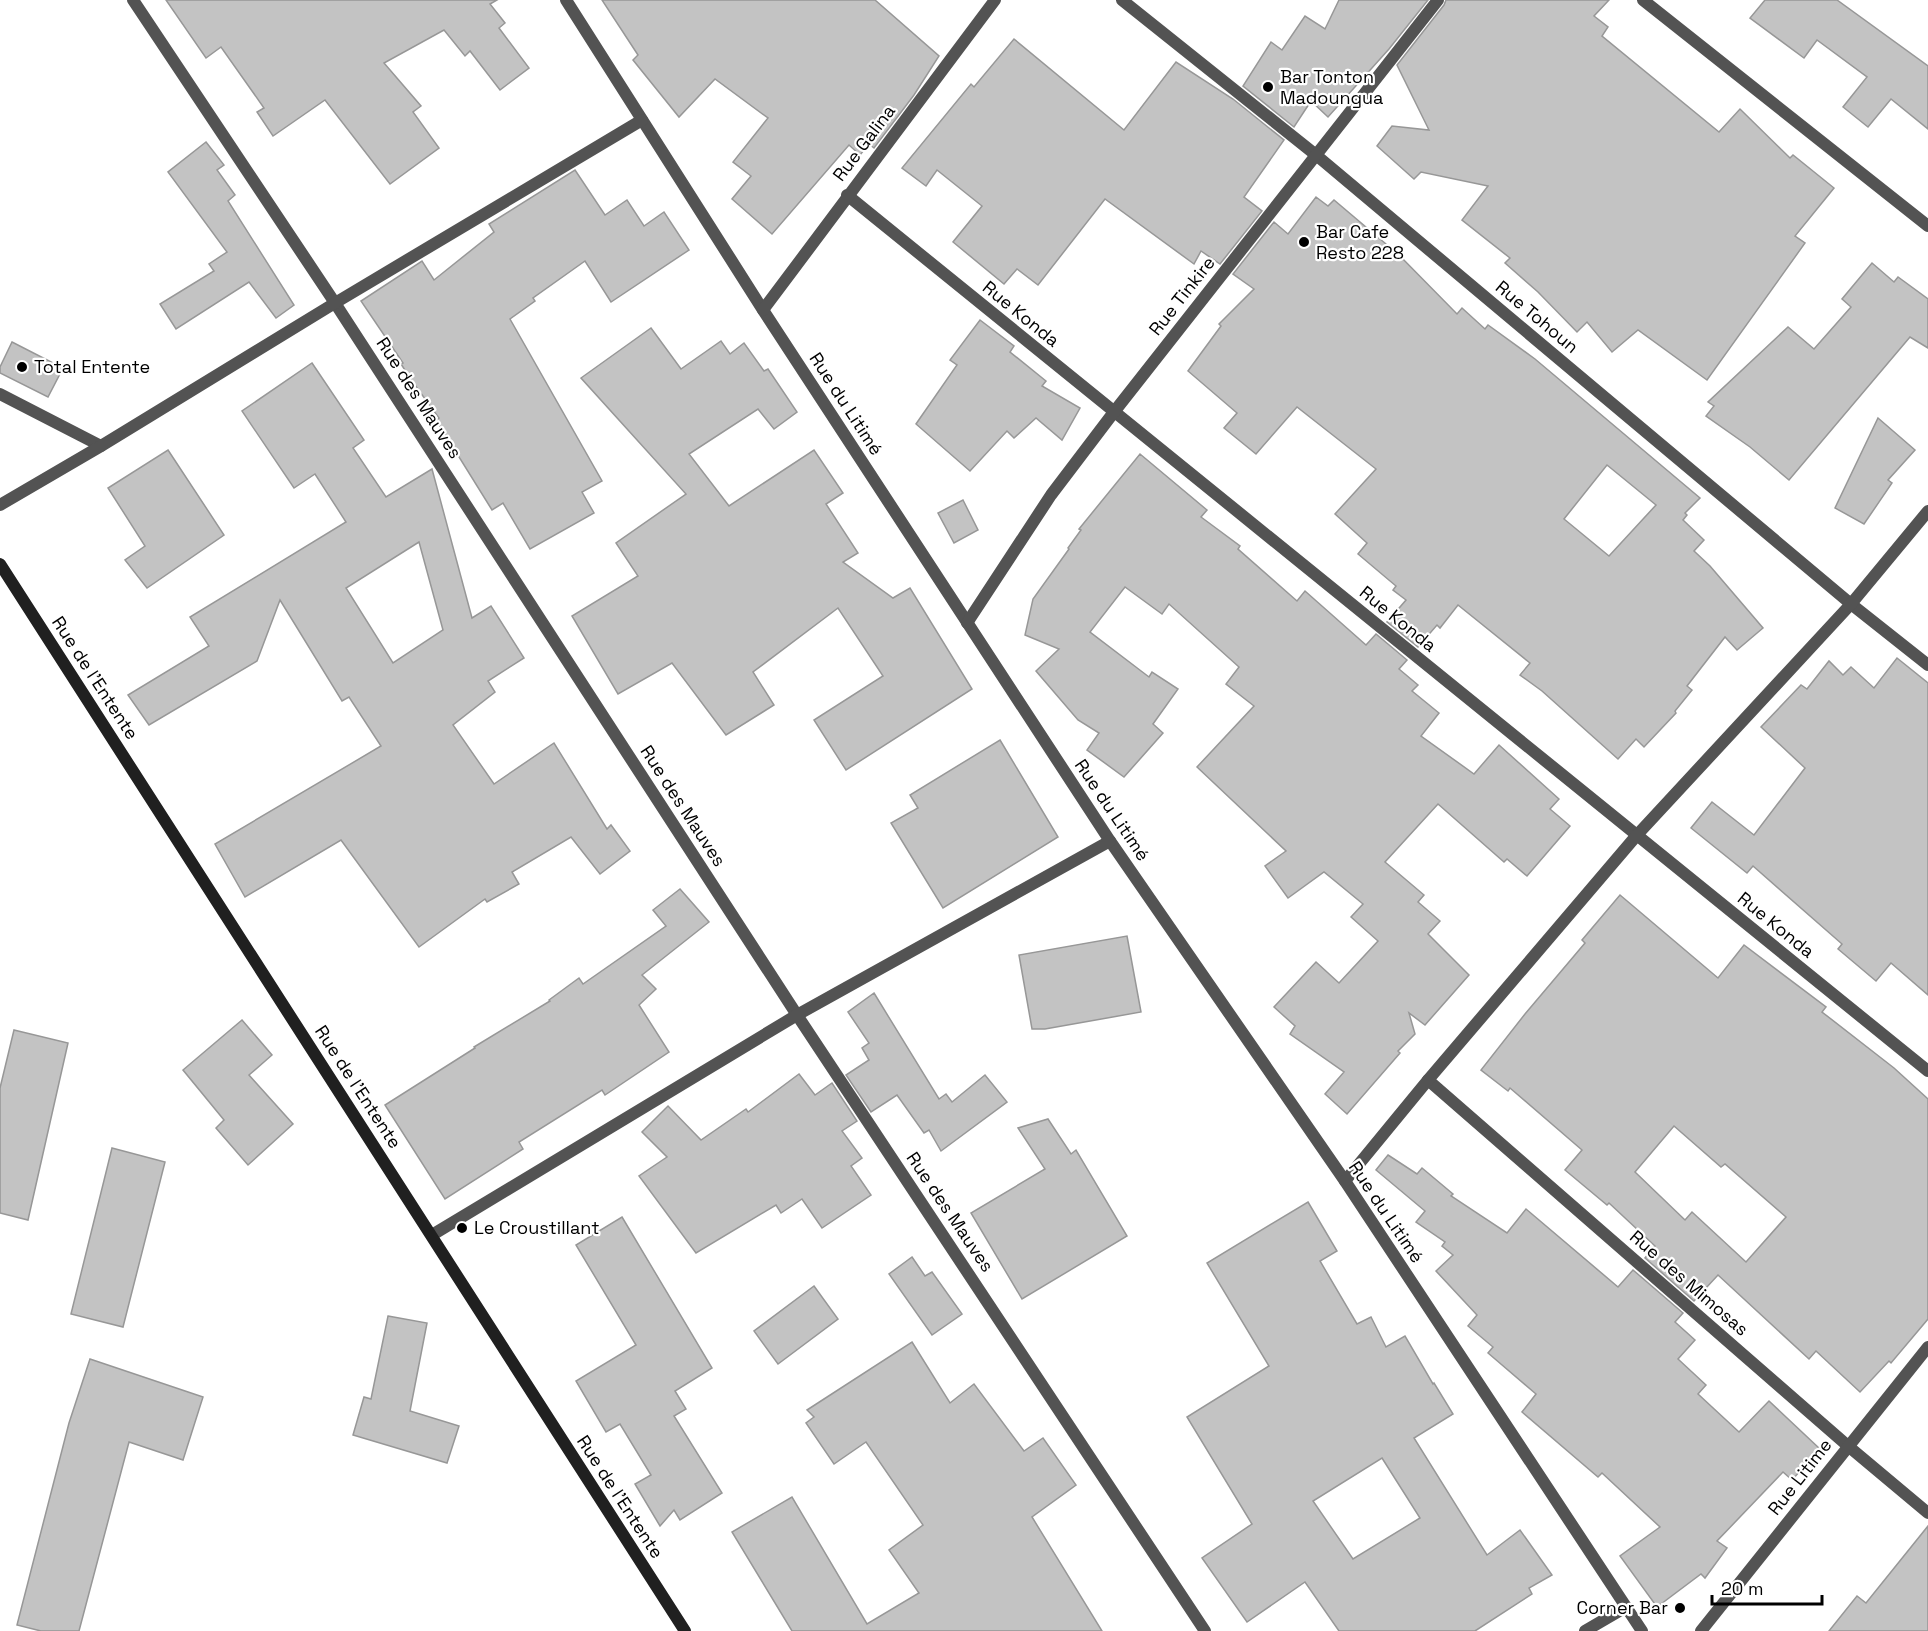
<svg xmlns="http://www.w3.org/2000/svg" width="1928" height="1631" font-family="'Space Grotesk',sans-serif">
<rect width="100%" height="100%" fill="#fff"/>
<g fill="#c3c3c3" stroke="#979797" stroke-width="1.5" fill-rule="evenodd">
<polygon points="166,0 497,0 490,4 505,23 499,28 529,68 500,90 470,51 465,56 444,30 384,63 421,106 413,112 439,148 390,184 325,100 273,136 257,112 264,108 221,47 206,58"/>
<polygon points="602,0 875,0 939,56 914,95 874,148 869,144 860,155 849,145 772,234 732,199 751,176 733,162 768,118 715,79 679,117 633,60 638,55"/>
<polygon points="1339,0 1428,0 1389,49 1328,117 1311,101 1294,127 1243,86 1271,42 1282,50 1305,16 1325,29"/>
<polygon points="1446,0 1609,0 1594,16 1608,27 1602,36 1719,132 1740,109 1790,158 1793,155 1834,188 1795,236 1805,243 1707,380 1638,330 1612,352 1587,322 1577,332 1538,292 1505,263 1510,258 1462,220 1488,186 1421,172 1414,179 1377,146 1392,126 1429,130 1397,65 1444,5"/>
<polygon points="1765,0 1837,0 1928,66 1928,129 1891,99 1868,127 1843,107 1867,77 1817,40 1804,58 1750,18"/>
<polygon points="1014,39 1124,130 1176,62 1233,99 1284,140 1244,197 1262,211 1220,264 1201,251 1194,264 1105,199 1038,285 1017,269 1004,284 953,242 982,206 937,170 926,186 902,168 971,84 974,87"/>
<polygon points="206,142 224,165 217,170 235,195 228,201 294,305 276,318 249,282 176,329 160,304 214,271 209,264 227,252 168,172"/>
<polygon points="575,170 605,215 627,200 644,226 664,212 689,250 611,302 585,261 533,298 535,301 510,319 602,481 582,492 594,513 530,549 503,503 492,510 436,420 439,418 412,381 401,364 403,363 361,301 422,261 434,280 494,232 489,224"/>
<path d="M1316,197L1328,206L1334,200L1399,255L1457,314L1462,308L1485,329L1488,325L1535,359L1700,498L1685,513L1687,515L1683,520L1704,540L1694,551L1710,566L1763,628L1737,650L1725,637L1687,686L1692,690L1675,711L1676,713L1644,747L1636,739L1618,759L1542,691L1520,675L1530,663L1458,605L1440,628L1437,625L1418,647L1387,622L1406,600L1393,590L1396,586L1358,554L1367,543L1335,514L1376,469L1297,407L1256,454L1224,428L1237,413L1188,371L1221,326L1219,324L1254,289L1233,274L1274,222L1288,234ZM1607,465L1656,505L1609,556L1564,519Z"/>
<polygon points="1872,263 1894,282 1898,277 1928,299 1928,348 1910,337 1789,480 1750,447 1706,416 1714,406 1708,402 1788,327 1814,349 1851,307 1842,299"/>
<polygon points="980,320 1014,346 1010,352 1046,381 1042,386 1080,408 1062,440 1036,418 1014,438 1007,431 970,471 916,424 957,365 950,360"/>
<polygon points="651,328 681,369 721,341 730,354 744,343 764,371 768,369 797,412 774,429 758,409 689,454 729,506 814,450 843,493 826,504 858,553 843,562 893,598 910,588 972,689 846,770 814,720 883,676 838,608 753,672 774,705 726,735 672,663 618,694 572,616 638,576 616,543 686,494 581,378"/>
<polygon points="12,342 63,368 48,397 0,373 0,367"/>
<path d="M312,363L364,440L353,448L386,497L432,469L472,618L491,606L524,658L488,681L495,692L453,725L494,784L554,743L607,829L611,825L630,851L600,874L571,837L512,872L519,884L487,902L485,899L419,947L341,840L245,897L215,844L381,746L349,697L342,701L280,600L257,661L149,725L128,695L209,646L190,617L346,522L315,474L294,488L242,411ZM419,542L443,630L393,663L346,588Z"/>
<polygon points="1878,418 1915,450 1888,480 1892,483 1864,524 1835,508"/>
<polygon points="168,450 224,535 147,588 125,560 145,546 108,488"/>
<polygon points="1140,454 1207,510 1201,517 1240,546 1238,549 1297,601 1305,591 1366,645 1376,634 1407,660 1399,669 1418,685 1412,691 1439,713 1421,736 1474,774 1499,745 1559,799 1550,809 1570,826 1527,876 1507,859 1504,862 1438,804 1385,862 1424,895 1418,902 1440,921 1428,934 1469,975 1425,1025 1409,1013 1415,1034 1398,1051 1400,1053 1347,1114 1325,1094 1344,1072 1290,1034 1295,1026 1274,1007 1316,962 1339,983 1378,941 1351,917 1363,904 1324,872 1288,898 1265,866 1286,851 1197,767 1254,706 1226,684 1239,667 1169,604 1162,614 1125,587 1090,632 1149,677 1152,672 1178,689 1153,724 1163,733 1124,777 1087,750 1099,733 1078,720 1036,671 1059,649 1025,635 1033,599 1069,549 1068,548 1081,530 1079,529"/>
<polygon points="963,500 978,530 954,543 938,513"/>
<polygon points="1897,658 1928,683 1928,995 1891,963 1876,981 1838,949 1842,944 1753,866 1747,873 1691,828 1712,802 1754,835 1805,768 1761,727 1801,685 1807,689 1829,661 1843,675 1851,667 1874,688"/>
<polygon points="1000,740 1058,837 943,908 891,823 918,808 910,795"/>
<polygon points="680,889 709,922 642,975 656,989 639,1005 669,1052 605,1095 602,1090 519,1142 523,1149 445,1199 385,1105 475,1048 474,1047 550,1001 549,1000 579,978 583,984 666,926 653,910"/>
<path d="M1620,895L1718,978L1744,945L1826,1007L1822,1012L1894,1068L1928,1099V1319L1891,1363L1889,1361L1860,1392L1816,1351L1809,1359L1718,1275L1694,1301L1645,1258L1655,1246L1609,1203L1607,1205L1565,1170L1582,1150L1510,1088L1508,1091L1481,1070L1525,1014L1585,943L1582,940ZM1674,1126L1721,1167L1725,1164L1786,1217L1746,1262L1692,1212L1685,1220L1635,1172Z"/>
<polygon points="1127,936 1141,1012 1045,1029 1032,1029 1019,955"/>
<polygon points="874,993 939,1099 946,1094 952,1102 985,1075 1007,1102 941,1151 929,1130 924,1133 897,1095 871,1112 846,1075 869,1060 862,1048 869,1043 848,1012"/>
<polygon points="242,1020 272,1055 249,1075 293,1124 248,1165 216,1128 224,1120 183,1070"/>
<polygon points="14,1030 68,1043 28,1220 0,1213 0,1088"/>
<polygon points="799,1074 815,1095 832,1083 857,1121 842,1131 862,1158 851,1166 871,1195 822,1228 802,1199 781,1213 776,1205 696,1253 639,1176 667,1157 642,1132 668,1106 701,1140 746,1109 748,1112"/>
<polygon points="1048,1119 1071,1154 1076,1150 1127,1236 1022,1299 971,1213 1045,1169 1018,1128"/>
<polygon points="112,1148 165,1162 123,1327 71,1314"/>
<polygon points="1388,1155 1417,1174 1422,1168 1453,1194 1451,1196 1507,1233 1526,1209 1618,1287 1633,1270 1683,1313 1675,1322 1695,1340 1678,1359 1706,1385 1698,1394 1739,1432 1769,1401 1820,1449 1792,1480 1783,1472 1717,1541 1727,1548 1705,1578 1701,1574 1657,1607 1620,1556 1660,1527 1602,1473 1598,1477 1522,1412 1536,1394 1488,1353 1493,1347 1468,1326 1477,1315 1436,1271 1453,1255 1442,1246 1445,1242 1416,1222 1425,1211 1376,1170"/>
<path d="M1308,1202L1337,1251L1320,1261L1357,1324L1371,1317L1386,1347L1405,1336L1433,1384L1434,1383L1453,1414L1414,1438L1487,1555L1520,1530L1552,1575L1529,1588L1532,1594L1475,1631H1339L1305,1582L1247,1622L1202,1558L1252,1524L1187,1417L1269,1366L1207,1263ZM1382,1458L1420,1518L1353,1559L1313,1501Z"/>
<polygon points="622,1217 712,1368 675,1391 686,1409 674,1416 722,1493 680,1520 674,1510 660,1526 635,1484 651,1475 620,1424 606,1432 576,1381 636,1345 576,1245"/>
<polygon points="912,1257 925,1276 932,1272 962,1314 932,1335 889,1274"/>
<polygon points="814,1286 838,1319 778,1364 754,1331"/>
<polygon points="388,1316 427,1323 410,1411 459,1426 447,1463 353,1435 364,1397 371,1399"/>
<polygon points="912,1342 950,1403 974,1384 1024,1451 1043,1438 1076,1485 1032,1517 1102,1631 792,1631 732,1532 792,1497 867,1624 919,1593 889,1550 923,1525 866,1442 834,1464 806,1423 814,1417 807,1410"/>
<polygon points="90,1359 203,1397 183,1460 129,1442 79,1631 41,1631 17,1625 69,1423"/>
<polygon points="1928,1526 1928,1631 1829,1631 1857,1596 1866,1603"/>
</g>
<g fill="none" stroke-linecap="round" stroke-linejoin="round">
<polyline stroke="#535353" stroke-width="12" points="0,394 101,446"/>
<g stroke="#535353" stroke-width="12">
<polyline points="133,0 335,303 797,1015 1205,1631"/>
<polyline points="566,0 763,310 1110,841 1345,1181 1642,1631"/>
<polyline points="1122,0 1316,155 1851,604 1928,665"/>
<polyline points="1643,0 1928,226"/>
<polyline points="847,195 1928,1071"/>
<polyline points="763,310 995,0"/>
<polyline points="0,505 101,446 335,303 642,120"/>
<polyline points="967,623 1051,495 1114,412 1438,0"/>
<polyline points="1428,1080 1848,1446 1928,1513"/>
<polyline points="1345,1181 1428,1080 1637,835 1851,604 1928,511"/>
<polyline points="432,1235 797,1015 1110,841"/>
<polyline points="1585,1631 1626,1607"/>
<polyline points="1701,1631 1928,1347"/>
</g>
<polyline stroke="#202020" stroke-width="12" points="0,564 685,1631"/>
</g>
<g fill="#000" stroke="#fff" stroke-width="2">
<circle cx="1268" cy="87" r="6"/>
<circle cx="1304" cy="242" r="6"/>
<circle cx="22" cy="367" r="6"/>
<circle cx="462" cy="1228" r="6"/>
<circle cx="1680" cy="1608" r="6"/>
</g>
<g text-anchor="middle" stroke-width="4.5" stroke-linejoin="round" paint-order="stroke">
<g font-size="18" fill="#000" stroke="#fff" text-anchor="start">
<text x="1280" y="83">Bar Tonton<tspan x="1280" dy="21">Madoungua</tspan></text>
<text x="1316" y="238">Bar Cafe<tspan x="1316" dy="21">Resto 228</tspan></text>
<text x="34" y="373">Total Entente</text>
<text x="474" y="1234">Le Croustillant</text>
<text x="1668" y="1614" text-anchor="end">Corner Bar</text>
</g>
<g font-size="18" fill="#000" stroke="#fff">
<text transform="translate(864 143) rotate(-53)" y="6">Rue Galina</text>
<text transform="translate(1182 296) rotate(-52)" y="6">Rue Tinkire</text>
<text transform="translate(1021 314) rotate(39)" y="6">Rue Konda</text>
<text transform="translate(1537 317) rotate(40)" y="6">Rue Tohoun</text>
<text transform="translate(419 398) rotate(57)" y="6">Rue des Mauves</text>
<text transform="translate(846 404) rotate(57)" y="6">Rue du Litimé</text>
<text transform="translate(1398 619) rotate(39)" y="6">Rue Konda</text>
<text transform="translate(95 678) rotate(57)" y="6">Rue de l'Entente</text>
<text transform="translate(683 806) rotate(57)" y="6">Rue des Mauves</text>
<text transform="translate(1112 810) rotate(56)" y="6">Rue du Litimé</text>
<text transform="translate(1776 925) rotate(39)" y="6">Rue Konda</text>
<text transform="translate(358 1087) rotate(57)" y="6">Rue de l'Entente</text>
<text transform="translate(950 1212) rotate(56)" y="6">Rue des Mauves</text>
<text transform="translate(1386 1212) rotate(56)" y="6">Rue du Litimé</text>
<text transform="translate(1689 1283) rotate(41)" y="6">Rue des Mimosas</text>
<text transform="translate(1800 1477) rotate(-52)" y="6">Rue Litime</text>
<text transform="translate(620 1497) rotate(57)" y="6">Rue de l'Entente</text>
</g>
</g>
<path d="M1712 1595v9h110v-9" fill="none" stroke="#000000" stroke-width="3"/>
<text x="1721" y="1595" font-size="18" fill="#000000" stroke="#ffffff" stroke-width="4.5" paint-order="stroke">20 m</text>
</svg>
